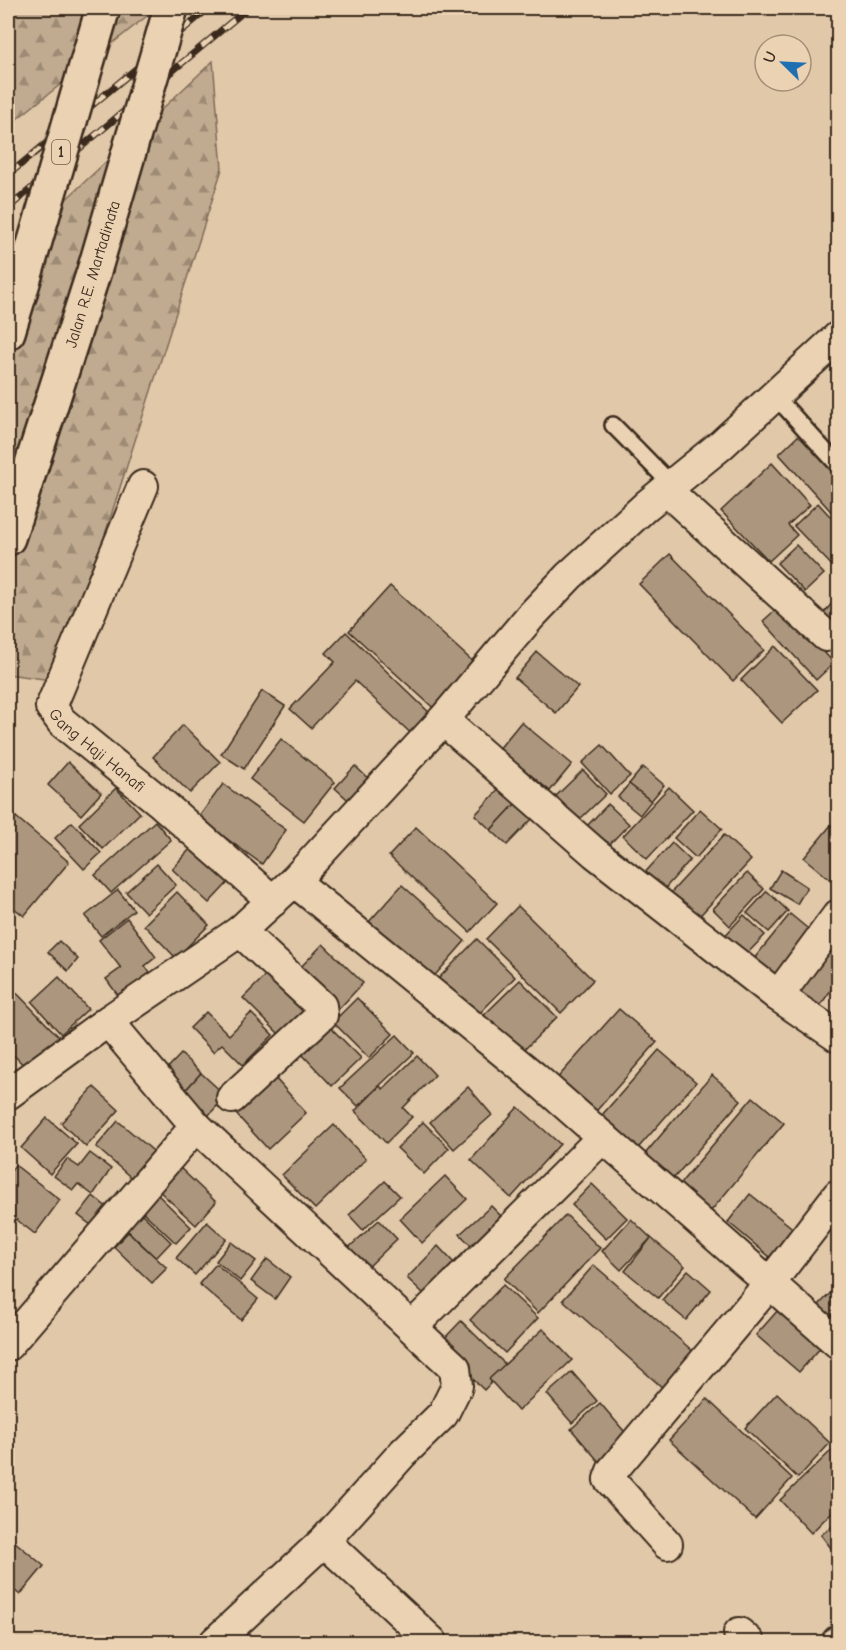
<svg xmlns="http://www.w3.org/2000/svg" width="846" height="1650" font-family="'Comic Neue',sans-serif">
<defs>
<pattern id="forest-firs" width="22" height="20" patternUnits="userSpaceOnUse" patternTransform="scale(1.5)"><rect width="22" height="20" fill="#c1ab90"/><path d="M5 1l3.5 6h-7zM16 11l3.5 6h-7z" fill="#9e8b75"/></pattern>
</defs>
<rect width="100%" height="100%" fill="#e0c8a9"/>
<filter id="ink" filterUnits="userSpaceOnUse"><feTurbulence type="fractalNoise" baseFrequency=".0167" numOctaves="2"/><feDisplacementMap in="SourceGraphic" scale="12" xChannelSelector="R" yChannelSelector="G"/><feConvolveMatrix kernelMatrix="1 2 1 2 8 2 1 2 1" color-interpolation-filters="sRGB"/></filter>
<g filter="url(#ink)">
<g fill="url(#forest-firs)" stroke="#7e6a57" stroke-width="1.5">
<polygon points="8,8 157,8 8,126"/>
<polygon points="213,61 222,169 58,681 8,674 8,254"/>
</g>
<g fill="#ac977e" stroke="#3b2a1e" stroke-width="1.5">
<polygon points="801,433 838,474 838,519 779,454"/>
<polygon points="772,463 810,505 788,525 797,535 769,561 721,511"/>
<polygon points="818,503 838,525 838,572 794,526"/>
<polygon points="796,545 824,574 805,592 777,563"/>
<polygon points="670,554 764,650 733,681 639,584"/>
<polygon points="390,586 481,669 440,714 349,631"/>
<polygon points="838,596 838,627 823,614"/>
<polygon points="781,605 834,663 816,680 763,621"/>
<polygon points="346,632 437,720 418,740 355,681 311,728 290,709 335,662 326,653"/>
<polygon points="775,646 817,690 782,723 741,680"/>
<polygon points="537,652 578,687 556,713 515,678"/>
<polygon points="262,691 285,706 244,769 221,754"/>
<polygon points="521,722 572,764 550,791 499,749"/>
<polygon points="183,725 220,762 190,793 153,757"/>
<polygon points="281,739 335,782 304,821 250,779"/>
<polygon points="602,745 630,776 610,794 582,763"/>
<polygon points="68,762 101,793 81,815 48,785"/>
<polygon points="355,766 376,786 357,808 335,788"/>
<polygon points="643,767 664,785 651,801 629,784"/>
<polygon points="583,770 606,794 579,820 556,796"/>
<polygon points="223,784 286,830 262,864 198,818"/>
<polygon points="629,784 651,801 640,815 618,797"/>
<polygon points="501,787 517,802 491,830 475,815"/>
<polygon points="669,787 693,810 647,859 623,836"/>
<polygon points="116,788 140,813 103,849 79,824"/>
<polygon points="517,802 533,818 507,845 491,830"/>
<polygon points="608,804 629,824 606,848 585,828"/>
<polygon points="700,809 722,829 696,858 674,838"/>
<polygon points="16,817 69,862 24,916 8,903 8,828"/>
<polygon points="155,821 171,840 111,893 95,875"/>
<polygon points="72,822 101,853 84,869 55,838"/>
<polygon points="831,825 838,831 838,886 804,858"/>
<polygon points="416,827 497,903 470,932 389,856"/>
<polygon points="724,835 751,860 693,923 666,898"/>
<polygon points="199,839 237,873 209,903 172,869"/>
<polygon points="672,843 690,860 659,895 640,878"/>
<polygon points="157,864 176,885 146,913 126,892"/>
<polygon points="781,870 807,887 797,904 770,888"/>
<polygon points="747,873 764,889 730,926 713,909"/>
<polygon points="402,885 465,941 430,981 367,924"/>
<polygon points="118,890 134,910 101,936 85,916"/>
<polygon points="767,891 788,911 769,932 747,913"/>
<polygon points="177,892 209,925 176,958 144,925"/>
<polygon points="518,906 593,980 561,1013 486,939"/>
<polygon points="790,914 818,937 778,988 749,965"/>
<polygon points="744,915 765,935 740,961 720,941"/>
<polygon points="127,918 156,957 145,966 156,981 125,1005 106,979 121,968 99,940"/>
<polygon points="838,935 838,980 815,1013 790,995"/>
<polygon points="477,939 515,977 475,1018 437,980"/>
<polygon points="59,941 78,959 68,971 48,952"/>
<polygon points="323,944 363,983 337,1011 296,972"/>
<polygon points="270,971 307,1007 280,1035 243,998"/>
<polygon points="59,977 88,1009 61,1034 32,1002"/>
<polygon points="520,980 557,1017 519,1055 482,1017"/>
<polygon points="8,984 63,1041 30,1072 8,1049"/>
<polygon points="357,998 393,1034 369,1058 333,1022"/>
<polygon points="619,1009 657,1042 591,1117 553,1083"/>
<polygon points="206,1012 229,1035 251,1013 273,1035 243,1065 222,1044 213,1052 190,1028"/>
<polygon points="327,1024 361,1058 332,1086 299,1051"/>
<polygon points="397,1035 414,1053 358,1106 340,1088"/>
<polygon points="659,1050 696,1082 632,1155 595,1123"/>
<polygon points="181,1054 201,1073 182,1094 162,1074"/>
<polygon points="417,1056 435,1075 403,1108 412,1117 386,1143 355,1111 380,1086 383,1089"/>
<polygon points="201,1073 226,1096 207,1117 182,1094"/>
<polygon points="712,1075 741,1100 668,1185 639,1161"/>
<polygon points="275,1078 306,1113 268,1149 236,1114"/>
<polygon points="94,1087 119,1110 86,1147 61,1123"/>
<polygon points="468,1087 492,1115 454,1149 430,1122"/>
<polygon points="753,1097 784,1123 706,1217 674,1191"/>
<polygon points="518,1107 560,1144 511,1198 471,1160"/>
<polygon points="47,1118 77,1144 50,1174 21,1148"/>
<polygon points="118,1121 158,1155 135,1181 96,1147"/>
<polygon points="423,1122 449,1148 424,1174 397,1148"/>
<polygon points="334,1125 366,1159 315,1209 282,1175"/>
<polygon points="90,1153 111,1169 93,1195 78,1184 73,1190 54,1176 67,1159 79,1167"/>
<polygon points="15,1165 60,1200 35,1234 8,1213 8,1175"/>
<polygon points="178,1166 216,1202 196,1225 157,1189"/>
<polygon points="445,1176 467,1199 422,1243 400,1219"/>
<polygon points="385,1181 400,1196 363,1230 349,1215"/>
<polygon points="592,1184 627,1218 606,1239 572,1205"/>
<polygon points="156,1193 191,1227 176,1243 140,1209"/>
<polygon points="750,1194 800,1234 777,1263 728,1222"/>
<polygon points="93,1196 114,1213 100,1232 78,1215"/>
<polygon points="491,1206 505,1220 474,1249 460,1234"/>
<polygon points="138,1210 171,1242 156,1258 123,1226"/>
<polygon points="566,1215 600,1248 538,1313 504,1279"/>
<polygon points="631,1219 651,1238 621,1270 602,1251"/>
<polygon points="379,1220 397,1239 364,1271 345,1251"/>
<polygon points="207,1222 226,1239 195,1275 176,1258"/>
<polygon points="128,1232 167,1268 152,1283 114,1247"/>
<polygon points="651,1238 685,1266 658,1298 625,1271"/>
<polygon points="231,1242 256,1261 240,1281 216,1261"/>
<polygon points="438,1246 454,1263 424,1294 407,1278"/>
<polygon points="267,1259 290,1277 275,1299 251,1281"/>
<polygon points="216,1264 258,1299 241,1320 199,1284"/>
<polygon points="594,1265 695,1353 664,1389 563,1300"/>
<polygon points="688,1270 711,1290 686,1320 662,1300"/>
<polygon points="503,1285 538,1318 505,1353 470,1320"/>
<polygon points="838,1285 838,1326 818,1306"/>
<polygon points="779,1309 822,1346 799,1372 756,1335"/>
<polygon points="461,1321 507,1366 484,1390 438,1345"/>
<polygon points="543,1329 572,1360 518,1411 489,1379"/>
<polygon points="572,1372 597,1401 572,1423 547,1394"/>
<polygon points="777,1393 830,1443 798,1478 745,1428"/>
<polygon points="707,1399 792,1478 755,1519 669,1440"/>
<polygon points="600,1403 630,1438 601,1464 571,1429"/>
<polygon points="834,1448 838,1453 838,1506 811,1533 780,1500"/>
<polygon points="838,1521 838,1557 821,1535"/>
<polygon points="8,1536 44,1566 20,1595 8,1585"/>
</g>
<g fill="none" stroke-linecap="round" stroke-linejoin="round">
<defs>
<g id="lane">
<polyline points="774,398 786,408 838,465"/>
<polyline points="613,425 672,485"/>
</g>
<g id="street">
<path id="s1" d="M143,486L51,707L62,722L159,801L273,901"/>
<polyline points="666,490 826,636"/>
<polyline points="443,720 595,853 778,996 838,1037"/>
<polyline points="294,881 533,1076 838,1343"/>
<polyline points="778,996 838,915"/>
<polyline points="108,1021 196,1126 455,1368 457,1386 443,1414 403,1453 324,1541 215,1642"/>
<polyline points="8,1094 108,1021 240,931 294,881 443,720 529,618 569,576 647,505 721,445 838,337"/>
<polyline points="232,1098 322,1015 321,1006 240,931"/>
<polyline points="412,1327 603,1137"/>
<polyline points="8,1345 196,1126"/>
<polyline points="324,1541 432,1642"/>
<polyline points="667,1544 609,1479 612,1471 770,1283 838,1195"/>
<polyline points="739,1633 749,1642"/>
<polyline points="837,1642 838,1641"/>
</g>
<g id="highway">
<polyline points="8,332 19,296"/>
<polyline points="8,538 95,268"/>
</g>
</defs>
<use href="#lane" stroke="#3b2a1e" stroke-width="20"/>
<use href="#street" stroke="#3b2a1e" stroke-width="34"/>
<use href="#highway" stroke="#3b2a1e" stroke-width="38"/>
<use href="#lane" stroke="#ead2b2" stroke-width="15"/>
<use href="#street" stroke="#ead2b2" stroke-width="30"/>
<use href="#highway" stroke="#ead2b2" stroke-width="33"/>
<defs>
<g id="rail">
<polyline points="8,175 209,8"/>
<polyline points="8,208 248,8"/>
</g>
</defs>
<use href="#rail" stroke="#3b2a1e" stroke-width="7"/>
<use href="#rail" stroke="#ead2b2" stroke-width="4.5" stroke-dasharray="14" stroke-linecap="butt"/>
<defs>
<g id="highway-bridge">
<polyline points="95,268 171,8"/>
<polyline points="19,296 103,8"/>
</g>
</defs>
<use href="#highway-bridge" stroke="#3b2a1e" stroke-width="38" stroke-linecap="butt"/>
<use href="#highway-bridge" stroke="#ead2b2" stroke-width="33"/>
</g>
</g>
<g text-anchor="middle" stroke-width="6" stroke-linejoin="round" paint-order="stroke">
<rect fill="#ead2b2" stroke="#705c4a" stroke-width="1.5" x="52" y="140" width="18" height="24" rx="4.5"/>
<g font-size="15" font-weight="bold" fill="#3b2a1e">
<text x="61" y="157">1</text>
</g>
<g font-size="16" fill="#3b2a1e" stroke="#ead2b2">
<text transform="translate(92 274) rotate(-73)" y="6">Jalan R.E. Martadinata</text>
<text dy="6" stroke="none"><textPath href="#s1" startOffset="303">Gang Haji Hanafi</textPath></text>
</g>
</g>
<rect width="846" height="1650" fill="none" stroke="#ead2b2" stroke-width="30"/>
<rect x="15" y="15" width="816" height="1620" fill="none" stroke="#3b2a1e" stroke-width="2" filter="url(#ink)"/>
<g transform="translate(783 63) rotate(294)"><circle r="28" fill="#ead2b2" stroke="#a48f77" stroke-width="1.5"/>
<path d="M0-4.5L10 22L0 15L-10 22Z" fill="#1f6fb2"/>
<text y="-9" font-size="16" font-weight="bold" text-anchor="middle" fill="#3b2a1e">U</text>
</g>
</svg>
